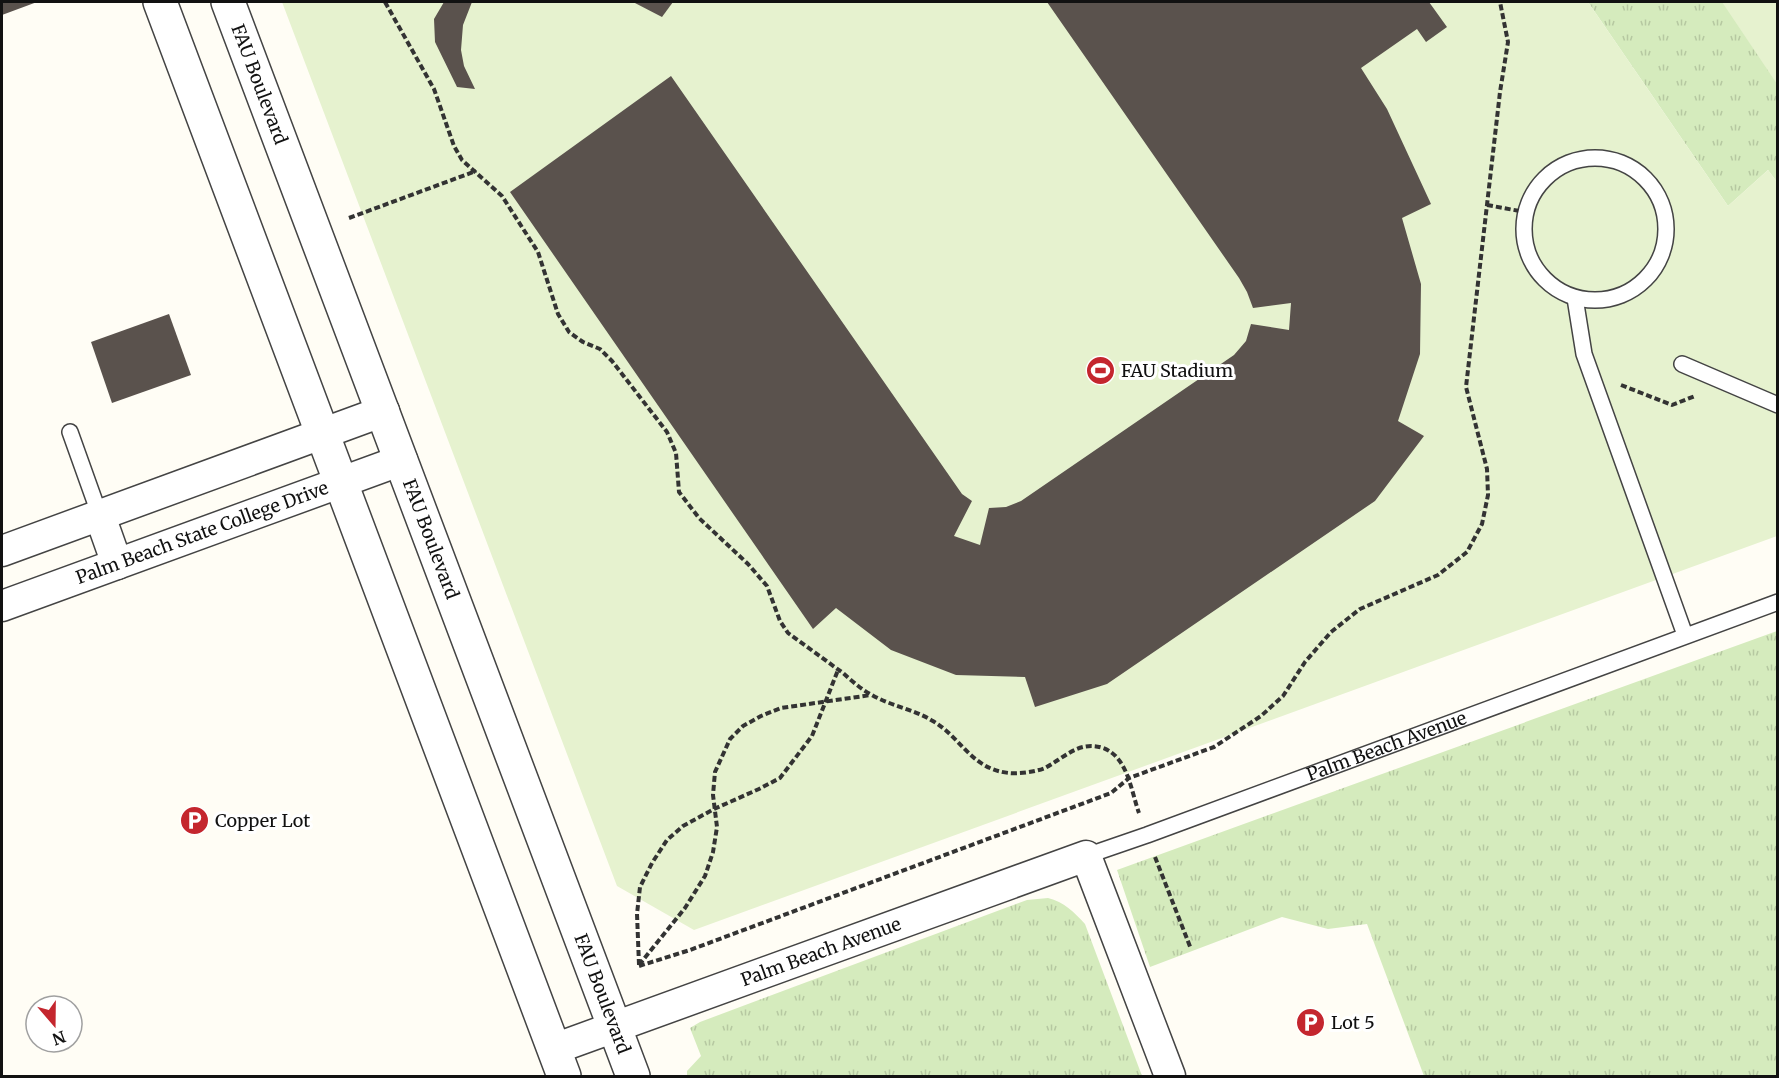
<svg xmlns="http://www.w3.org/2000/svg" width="1779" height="1078" font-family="Merriweather,serif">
<defs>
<pattern id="grass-tufts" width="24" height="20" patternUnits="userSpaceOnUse" patternTransform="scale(1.5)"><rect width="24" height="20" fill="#d5ebbd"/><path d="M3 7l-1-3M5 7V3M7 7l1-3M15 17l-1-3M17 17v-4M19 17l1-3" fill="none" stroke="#b6c8a1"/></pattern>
</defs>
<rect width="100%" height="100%" fill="#fffdf5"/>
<g fill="url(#grass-tufts)">
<polygon points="1588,2 1777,2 1777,182 1768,170 1728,206"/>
<polygon points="1777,631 1777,1076 1424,1076 1367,924 1328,929 1282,917 1150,967 1117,870"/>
<path d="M1048,898C1064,902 1074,912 1085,924L1142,1076H687V1071L701,1056L690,1028L700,1022L1027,900Z"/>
</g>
<g fill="#e6f2cf">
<polygon points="282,2 1588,2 1728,206 1768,170 1777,182 1777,536 694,930 617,886"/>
<polygon points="1722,2 1777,2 1777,84"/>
</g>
<g fill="#5a524d">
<polygon points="2,2 37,2 2,15"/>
<polygon points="444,2 472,2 463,25 461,50 464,66 475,89 457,87 435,42 434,19"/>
<polygon points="633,2 673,2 662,17"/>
<polygon points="1047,2 1429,2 1447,27 1426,42 1417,29 1361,68 1387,109 1431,204 1402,218 1421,284 1420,354 1398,421 1424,436 1375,501 1107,684 1035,707 1025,677 956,675 891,650 836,608 813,629 510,192 671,76 962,494 972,501 954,536 980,545 989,508 1006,507 1021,501 1234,355 1246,341 1251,324 1289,330 1291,303 1253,308 1247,292 1239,278"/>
<polygon points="169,314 191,375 112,403 91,342"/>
</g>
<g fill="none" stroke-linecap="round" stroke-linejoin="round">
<defs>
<g id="service">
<circle cx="1595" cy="229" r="71"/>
<polyline points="1575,298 1584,354 1685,635"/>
<polyline points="1682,364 1778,405"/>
<polyline points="70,432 100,516"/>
<path id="s1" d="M1086,856L1147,835L1778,602"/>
</g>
<g id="minor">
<polyline points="100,516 117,564"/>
<polyline points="2,551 384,411"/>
<path id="s2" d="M2,606L402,460"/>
<path id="s3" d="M554,1049L1086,856L1170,1076"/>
</g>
<g id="tertiary">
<polyline points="160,2 564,1076"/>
<path id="s4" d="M228,2L633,1076"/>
</g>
</defs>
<use href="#service" stroke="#444" stroke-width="18"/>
<use href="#minor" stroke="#444" stroke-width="33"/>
<use href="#tertiary" stroke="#444" stroke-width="36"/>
<g stroke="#333" stroke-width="4" stroke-dasharray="6 3" stroke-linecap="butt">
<path d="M385,2L434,89L454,146L462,160L502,196L538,252L558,314L569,332L583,342L600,349L612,361L667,432L676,453L679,492L699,518L748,564L767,586L780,621L788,633C806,646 825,660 843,673C852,681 862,690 872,695C891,706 913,709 931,720C961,736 970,769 1009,773C1019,774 1035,772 1045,768C1064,758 1079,740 1103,748C1128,757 1131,791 1139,813"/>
<polyline points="1487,205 1525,212"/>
<polyline points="349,218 476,171"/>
<polyline points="1621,385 1672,405 1695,396"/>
<polyline points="1155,857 1191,949"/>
<polyline points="639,965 685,908 705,876 713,852 717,827 713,795 715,772 730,739 743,726 761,716 781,708 871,695"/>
<polyline points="639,965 637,914 640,887 652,863 667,840 683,826 714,809 759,789 780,778 812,736 838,670"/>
<polyline points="639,966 690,950 1111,793 1129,778 1214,747 1261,716 1283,696 1305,662 1331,632 1360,609 1438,575 1467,552 1482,524 1488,495 1487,469 1466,387 1500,92 1508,42 1500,2"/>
</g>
<use href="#service" stroke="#fff" stroke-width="15"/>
<use href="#minor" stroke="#fff" stroke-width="30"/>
<use href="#tertiary" stroke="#fff" stroke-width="33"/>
</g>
<defs>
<symbol id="stadium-disc" viewBox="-11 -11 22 22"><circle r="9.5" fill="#c4262e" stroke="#fff"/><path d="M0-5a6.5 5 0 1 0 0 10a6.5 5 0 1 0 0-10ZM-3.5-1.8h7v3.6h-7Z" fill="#fff"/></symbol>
<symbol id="parking-disc" viewBox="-11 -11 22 22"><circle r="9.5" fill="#c4262e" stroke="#fff"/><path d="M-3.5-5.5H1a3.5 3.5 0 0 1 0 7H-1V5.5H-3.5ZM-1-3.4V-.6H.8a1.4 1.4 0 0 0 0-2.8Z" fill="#fff"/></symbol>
</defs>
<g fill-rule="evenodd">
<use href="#stadium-disc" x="1084" y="354" width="33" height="33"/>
<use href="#parking-disc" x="178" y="804" width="33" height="33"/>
<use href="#parking-disc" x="1294" y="1006" width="33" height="33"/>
</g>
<g text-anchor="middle" stroke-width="6" stroke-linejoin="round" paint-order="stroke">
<g font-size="18" fill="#111" stroke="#fff">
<text dy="6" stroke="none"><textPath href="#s4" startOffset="88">FAU Boulevard</textPath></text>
<text dy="6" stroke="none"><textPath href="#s2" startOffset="213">Palm Beach State College Drive</textPath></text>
<text dy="6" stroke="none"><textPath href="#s4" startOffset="574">FAU Boulevard</textPath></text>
<text dy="6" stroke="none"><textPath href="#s1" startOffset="320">Palm Beach Avenue</textPath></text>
<text dy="6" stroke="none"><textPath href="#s3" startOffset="284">Palm Beach Avenue</textPath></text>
<text dy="6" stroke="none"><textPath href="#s4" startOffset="1060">FAU Boulevard</textPath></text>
</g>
<g font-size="18" fill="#111" stroke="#fff" text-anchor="start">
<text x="1121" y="377">FAU Stadium</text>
<text x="215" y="827">Copper Lot</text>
<text x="1331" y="1029">Lot 5</text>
</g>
</g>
<rect width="1779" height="1078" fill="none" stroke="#111111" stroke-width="6"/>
<g transform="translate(54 1024) rotate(160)"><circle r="28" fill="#ffffff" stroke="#a0a0a0" stroke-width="1.5"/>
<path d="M0-4.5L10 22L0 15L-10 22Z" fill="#c4262e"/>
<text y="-9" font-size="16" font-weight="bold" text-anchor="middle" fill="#111111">N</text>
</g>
</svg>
